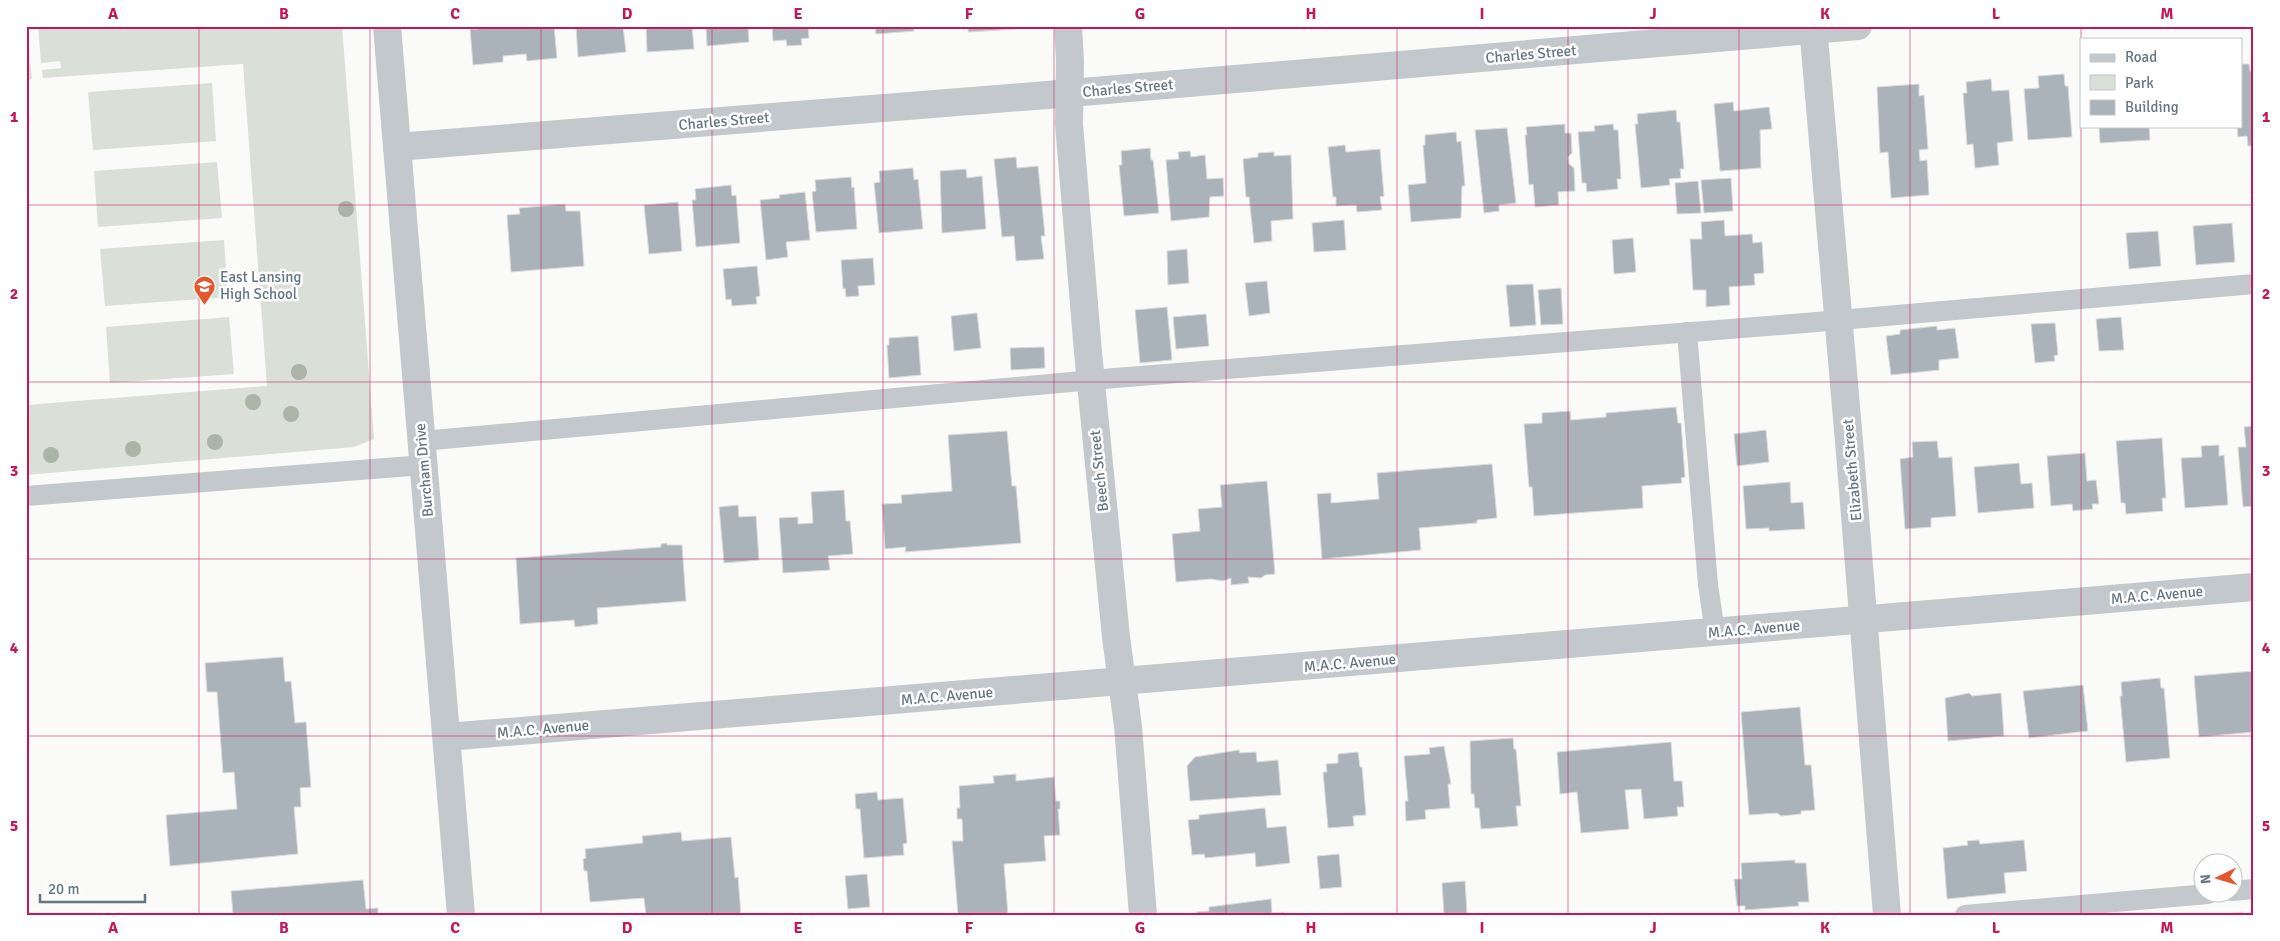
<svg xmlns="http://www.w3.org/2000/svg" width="2280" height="941" font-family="Signika,sans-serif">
<rect width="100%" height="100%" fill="#fafaf8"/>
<g fill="#dadfd7">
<polygon points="26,26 32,79 26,80"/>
<polygon points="38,26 342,26 374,439 354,447 26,475 26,405 267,386 243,64 43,78 42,70 61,68 60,61 41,63"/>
<polygon points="212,83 216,141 93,150 88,92"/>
<polygon points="217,162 222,218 98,227 94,171"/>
<polygon points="224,240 228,297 105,306 100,249"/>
<polygon points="229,317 234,374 110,383 106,327"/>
</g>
<g fill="#aab3b9" stroke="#dcdcda">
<polygon points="478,26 554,26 557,58 527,61 526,54 503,56 503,62 473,65 470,29 478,29"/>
<polygon points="576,26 623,26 626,52 578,57"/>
<polygon points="646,26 692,26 694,49 647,52"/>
<polygon points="706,26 748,26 749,42 707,46"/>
<polygon points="772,26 808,26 809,38 801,39 802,45 787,46 786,40 773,41"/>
<polygon points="875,26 914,26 914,31 876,34"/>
<polygon points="968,26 1016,26 1016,29 968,32"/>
<polygon points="2241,64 2249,64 2250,71 2254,71 2254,146 2248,146 2247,136 2238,137 2237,126 2241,126"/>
<polygon points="2064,74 2065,86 2068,86 2072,137 2028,140 2024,89 2039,88 2038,76"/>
<polygon points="1991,79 1992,91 2009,90 2013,141 1997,143 1999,165 1975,168 1973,144 1967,145 1963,93 1967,93 1966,82"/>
<polygon points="1919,84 1919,96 1924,95 1928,149 1919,150 1920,161 1927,160 1929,195 1891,198 1888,152 1880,153 1877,87"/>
<polygon points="1733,102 1734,111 1769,107 1772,129 1760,130 1761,168 1720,171 1714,104"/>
<polygon points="1676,110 1677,122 1680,122 1684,169 1680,169 1681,178 1669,179 1670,185 1641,188 1635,124 1638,124 1637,114"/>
<polygon points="1565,124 1565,133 1571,133 1572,153 1568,157 1569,164 1574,168 1575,191 1558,192 1559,205 1535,207 1533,184 1529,185 1525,135 1527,135 1526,127"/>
<polygon points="1613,124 1614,130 1618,130 1621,179 1617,179 1618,189 1587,192 1586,183 1582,183 1578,132 1595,131 1594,126"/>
<polygon points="2096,126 2149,126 2150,140 2100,143 2099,127"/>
<polygon points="1507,128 1516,203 1499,205 1499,211 1484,213 1475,130"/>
<polygon points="1456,132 1457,142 1461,141 1465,186 1462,186 1461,218 1411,222 1408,185 1426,183 1423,145 1425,145 1425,135"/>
<polygon points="1345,145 1346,152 1380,149 1384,196 1380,197 1382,210 1357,212 1356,205 1336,206 1336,197 1333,197 1328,147"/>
<polygon points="1150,148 1151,160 1153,160 1159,213 1124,216 1119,165 1122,165 1121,151"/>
<polygon points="1190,151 1191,157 1205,155 1207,179 1223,178 1224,196 1210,197 1209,217 1171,221 1166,160 1179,159 1178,152"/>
<polygon points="1274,152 1274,156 1291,155 1293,219 1271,221 1272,241 1254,243 1249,197 1246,197 1243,159 1258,157 1258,153"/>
<polygon points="1016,157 1017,168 1038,166 1045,236 1041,236 1044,259 1016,261 1014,236 1002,237 994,159"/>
<polygon points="913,168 914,180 918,179 923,229 879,233 874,183 880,182 879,171"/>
<polygon points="966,169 967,178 982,176 986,229 942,233 940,171"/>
<polygon points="851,177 852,188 854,187 857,229 816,232 812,192 816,191 815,180"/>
<polygon points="1731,178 1733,211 1704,213 1701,180"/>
<polygon points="1698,181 1701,213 1677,214 1675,183"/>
<polygon points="731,185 732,196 736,195 740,243 696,247 692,200 696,200 695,189"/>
<polygon points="805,192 810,240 786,242 788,257 766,260 760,200 780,198 779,195"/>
<polygon points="678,202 682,251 649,254 644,205"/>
<polygon points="565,204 566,211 580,211 584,266 511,272 507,215 520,214 519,208"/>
<polygon points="1344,220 1346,250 1314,252 1312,223"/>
<polygon points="1724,220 1725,236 1752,234 1753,243 1762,242 1764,273 1754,274 1755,285 1729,287 1730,305 1706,307 1706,290 1693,290 1690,239 1702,239 1701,222"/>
<polygon points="2232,223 2235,262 2196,265 2193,226"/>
<polygon points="2158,231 2161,266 2129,269 2126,233"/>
<polygon points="1633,238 1636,272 1614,274 1612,240"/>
<polygon points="1187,249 1189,283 1168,285 1167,251"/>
<polygon points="873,258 875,285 858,286 859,296 846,297 845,288 843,289 841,260"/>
<polygon points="757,266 760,296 756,297 757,304 732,306 731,299 726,300 723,269"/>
<polygon points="1267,281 1270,313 1249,316 1245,283"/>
<polygon points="1533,284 1536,325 1510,327 1506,285"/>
<polygon points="1561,288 1563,324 1541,325 1538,290"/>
<polygon points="1167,307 1172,360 1140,363 1135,310"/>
<polygon points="977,313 981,348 954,351 951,316"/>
<polygon points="1206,314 1209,346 1176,349 1173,317"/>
<polygon points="2121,317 2124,350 2099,351 2096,319"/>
<polygon points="2055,323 2058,355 2054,356 2055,361 2035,363 2031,324"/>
<polygon points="1937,326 1937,330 1955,328 1959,358 1939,360 1939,370 1891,375 1886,336 1900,334 1900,330"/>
<polygon points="918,336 921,375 889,378 887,345 889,345 889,338"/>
<polygon points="1044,347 1045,368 1011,370 1010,348"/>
<polygon points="1676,407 1678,423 1681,423 1685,477 1681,478 1682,483 1642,486 1643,508 1534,516 1532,487 1529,487 1524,424 1542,423 1542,413 1570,411 1571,420 1606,417 1606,413"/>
<polygon points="2254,426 2254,506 2243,507 2238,447 2246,447 2244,427"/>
<polygon points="1766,430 1769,462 1737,466 1734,434"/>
<polygon points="1007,431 1012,486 1016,486 1021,543 905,552 906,547 885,549 882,504 902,503 901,495 952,491 948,435"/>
<polygon points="2162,438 2166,498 2162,498 2163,511 2126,514 2125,503 2121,503 2116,441"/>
<polygon points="1937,441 1939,458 1952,457 1956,516 1931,518 1931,527 1905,529 1900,459 1913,457 1912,442"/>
<polygon points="2219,445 2219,456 2224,455 2228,505 2185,508 2181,458 2202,457 2201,446"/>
<polygon points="2085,453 2087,481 2096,480 2099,504 2092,504 2093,509 2073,511 2072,504 2051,506 2047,456"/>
<polygon points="2019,463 2021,484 2032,483 2034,508 1978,513 1974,467"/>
<polygon points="1492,464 1497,518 1477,520 1477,523 1419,528 1421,550 1322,559 1317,494 1331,493 1331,503 1379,499 1377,473"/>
<polygon points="1267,481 1275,574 1265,575 1261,578 1248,577 1249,583 1231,585 1231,578 1223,581 1211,579 1176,582 1172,534 1200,531 1198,509 1222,507 1220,485"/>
<polygon points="1790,482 1791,503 1803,502 1805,529 1769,531 1769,528 1746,529 1743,486"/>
<polygon points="844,490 846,521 850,521 853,554 828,556 830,570 783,573 779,518 798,517 798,524 813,523 811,492"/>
<polygon points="738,505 739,517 756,516 759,560 724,563 719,507"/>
<polygon points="667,543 667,545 682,545 686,601 597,608 598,624 575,627 574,620 520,624 516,558 661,547 661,544"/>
<polygon points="283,657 285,682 291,681 295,723 306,722 311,787 300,788 301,807 294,807 298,854 170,866 166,815 237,809 234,772 223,773 217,692 207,692 205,663"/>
<polygon points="2254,671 2254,732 2199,737 2194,676"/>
<polygon points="2160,678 2161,688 2164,688 2170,758 2126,762 2120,696 2122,696 2121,682"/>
<polygon points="2083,685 2088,731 2029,738 2023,691"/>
<polygon points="1969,693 1972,696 2001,693 2004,736 1948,741 1945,698"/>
<polygon points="1800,707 1805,765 1811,765 1815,810 1801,811 1801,814 1781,816 1777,813 1749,815 1741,712"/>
<polygon points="1513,738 1514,749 1516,749 1521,806 1516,806 1518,826 1481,829 1479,808 1475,808 1474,794 1471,794 1470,741"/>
<polygon points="1671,742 1674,781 1682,781 1684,807 1677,807 1678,816 1644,819 1641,789 1625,790 1629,829 1581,833 1577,792 1560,794 1557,752"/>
<polygon points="1444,746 1451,784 1448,784 1450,808 1425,810 1426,819 1406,821 1405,801 1408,801 1404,756 1430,754 1429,748"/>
<polygon points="1239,750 1240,753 1256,752 1257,762 1278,760 1281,795 1190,801 1187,766 1195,757"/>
<polygon points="1358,752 1360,767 1362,767 1366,815 1353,816 1354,826 1328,828 1323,772 1327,772 1326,764 1338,763 1338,754"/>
<polygon points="1016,774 1016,781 1054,777 1056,801 1060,801 1060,809 1058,809 1060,835 1044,836 1046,861 1004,864 1008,915 958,915 952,841 963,841 962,819 957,819 957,808 960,808 959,786 994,783 993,776"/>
<polygon points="877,792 878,800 903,798 907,843 903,844 904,855 864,858 860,809 856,809 855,794"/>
<polygon points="1265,808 1267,828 1286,826 1290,863 1256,867 1255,853 1205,858 1204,854 1192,855 1188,820 1199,819 1199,815"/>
<polygon points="681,832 682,841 731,837 735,878 738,877 741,915 646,915 644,898 590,902 587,871 584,871 583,859 586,858 585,849 643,843 642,836"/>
<polygon points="1979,840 1980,844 2024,840 2027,871 2004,873 2006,893 1947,899 1943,848 1968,845 1967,841"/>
<polygon points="1339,854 1342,887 1320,889 1317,856"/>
<polygon points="1795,860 1795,863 1806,863 1809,902 1798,902 1799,906 1745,910 1745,906 1737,906 1734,879 1742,879 1741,863"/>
<polygon points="867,874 870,907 848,909 845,876"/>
<polygon points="363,880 366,909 378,908 378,915 233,915 231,891"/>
<polygon points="1465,881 1467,914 1444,915 1442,883"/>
<polygon points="1271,899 1272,913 1284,912 1285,915 1197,915 1196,912 1209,911 1209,907"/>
<polygon points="2243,912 2243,914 2250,915 2215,915"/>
</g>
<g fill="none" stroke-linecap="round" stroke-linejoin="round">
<g stroke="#c3c8cc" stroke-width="20">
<polyline points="1687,332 1708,585 1715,632"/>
<polyline points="422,441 1115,378 1805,323 2254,284"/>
<polyline points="26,496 424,465"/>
<polyline points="2232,891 2254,889"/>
<polyline points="1965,915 2208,894"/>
</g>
<g stroke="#c3c8cc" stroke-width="28">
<polyline points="1068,26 1070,61 1069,124 1088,352 1116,637 1128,726 1143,915"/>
<polyline points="1813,26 1850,453 1887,915"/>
<polyline points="397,147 1047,95 1858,26"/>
<polyline points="447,737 2254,587"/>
</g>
<polyline stroke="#c3c8cc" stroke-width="28" points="387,26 461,915"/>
</g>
<g fill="#aab4a7">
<circle cx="346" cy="209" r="8"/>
<circle cx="299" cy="372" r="8"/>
<circle cx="253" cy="402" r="8"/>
<circle cx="291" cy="414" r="8"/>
<circle cx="215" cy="442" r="8"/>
<circle cx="133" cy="449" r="8"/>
<circle cx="51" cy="455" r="8"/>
</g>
<path fill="none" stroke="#c2185b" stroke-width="1" stroke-opacity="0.55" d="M199,26V915M370,26V915M541,26V915M712,26V915M883,26V915M1054,26V915M1226,26V915M1397,26V915M1568,26V915M1739,26V915M1910,26V915M2081,26V39M2081,126V915M26,205H2254M26,382H2254M26,559H2254M26,736H2254"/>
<defs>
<symbol id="school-pin" viewBox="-11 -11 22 30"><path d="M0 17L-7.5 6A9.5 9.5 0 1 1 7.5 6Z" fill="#e4572e" stroke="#fff"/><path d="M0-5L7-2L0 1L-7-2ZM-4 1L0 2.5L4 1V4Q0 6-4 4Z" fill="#fff"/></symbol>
</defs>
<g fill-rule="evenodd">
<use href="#school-pin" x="192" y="274" width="25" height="34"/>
</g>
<g text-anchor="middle" stroke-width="5" stroke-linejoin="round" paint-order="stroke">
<g font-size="15" fill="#657683" stroke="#fff">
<text transform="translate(1531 54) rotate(-5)" y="5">Charles Street</text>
<text transform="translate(1128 88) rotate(-5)" y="5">Charles Street</text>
<text transform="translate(724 121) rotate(-5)" y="5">Charles Street</text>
<text transform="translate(424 470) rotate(-95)" y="5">Burcham Drive</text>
<text transform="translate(1852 470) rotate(-95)" y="5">Elizabeth Street</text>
<text transform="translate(1099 471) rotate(-96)" y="5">Beech Street</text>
<text transform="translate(2157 595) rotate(-5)" y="5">M.A.C. Avenue</text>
<text transform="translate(1754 629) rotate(-5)" y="5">M.A.C. Avenue</text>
<text transform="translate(1350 663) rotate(-5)" y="5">M.A.C. Avenue</text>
<text transform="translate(947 696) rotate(-5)" y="5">M.A.C. Avenue</text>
<text transform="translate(543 729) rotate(-5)" y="5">M.A.C. Avenue</text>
</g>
<g font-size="15" fill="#657683" stroke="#fff" text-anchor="start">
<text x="220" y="282">East Lansing<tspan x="220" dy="17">High School</tspan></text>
</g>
</g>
<rect width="2280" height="941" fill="none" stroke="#ffffff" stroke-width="55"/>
<rect x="2080" y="38" width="162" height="90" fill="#ffffff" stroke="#c1c8cd"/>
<rect x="2090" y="54" width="25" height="8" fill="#c3c8cc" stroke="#c1c8cd"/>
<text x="2125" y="62" font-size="15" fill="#657683">Road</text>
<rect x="2090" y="75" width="25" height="15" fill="#dadfd7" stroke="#c1c8cd"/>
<text x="2125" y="88" font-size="15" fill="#657683">Park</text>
<rect x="2090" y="100" width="25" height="15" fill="#aab3b9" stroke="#c1c8cd"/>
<text x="2125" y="112" font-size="15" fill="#657683">Building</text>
<g transform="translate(2218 878) rotate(265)"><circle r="24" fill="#ffffff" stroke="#c1c8cd"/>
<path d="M0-4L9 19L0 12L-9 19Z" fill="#e4572e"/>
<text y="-8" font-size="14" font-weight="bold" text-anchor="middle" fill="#657683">N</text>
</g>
<path d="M40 894v8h105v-8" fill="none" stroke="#657683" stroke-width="2.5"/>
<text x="48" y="894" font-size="15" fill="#657683" stroke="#ffffff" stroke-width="4" paint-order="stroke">20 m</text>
<rect x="28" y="28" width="2224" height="886" fill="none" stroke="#c2185b" stroke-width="2"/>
<g font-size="16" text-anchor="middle" font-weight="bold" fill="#c2185b">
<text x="113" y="19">A</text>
<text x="284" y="19">B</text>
<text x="455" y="19">C</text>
<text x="627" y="19">D</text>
<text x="798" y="19">E</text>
<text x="969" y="19">F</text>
<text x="1140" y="19">G</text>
<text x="1311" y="19">H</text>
<text x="1482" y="19">I</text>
<text x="1653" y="19">J</text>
<text x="1825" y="19">K</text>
<text x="1996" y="19">L</text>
<text x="2167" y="19">M</text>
<text x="14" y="122">1</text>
<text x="2266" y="122">1</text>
<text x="14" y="299">2</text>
<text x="2266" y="299">2</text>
<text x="14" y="476">3</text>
<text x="2266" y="476">3</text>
<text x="14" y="653">4</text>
<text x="2266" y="653">4</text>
<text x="14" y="831">5</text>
<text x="2266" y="831">5</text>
<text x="113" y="933">A</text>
<text x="284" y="933">B</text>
<text x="455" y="933">C</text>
<text x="627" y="933">D</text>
<text x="798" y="933">E</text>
<text x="969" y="933">F</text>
<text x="1140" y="933">G</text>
<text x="1311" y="933">H</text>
<text x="1482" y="933">I</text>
<text x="1653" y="933">J</text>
<text x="1825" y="933">K</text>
<text x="1996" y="933">L</text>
<text x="2167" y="933">M</text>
</g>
</svg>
